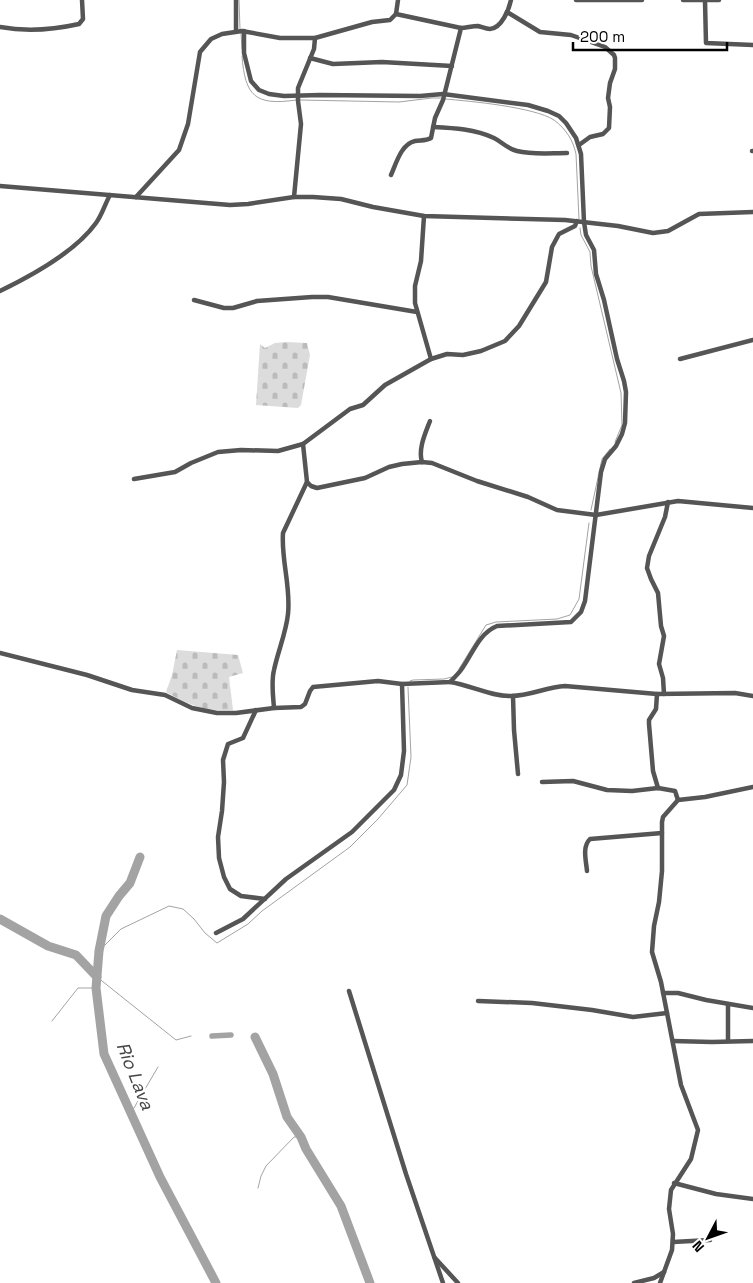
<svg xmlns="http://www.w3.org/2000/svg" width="753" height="1283" font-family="'Space Grotesk',sans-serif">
<defs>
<pattern id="cemetery-stones" width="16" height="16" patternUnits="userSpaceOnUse" patternTransform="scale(1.25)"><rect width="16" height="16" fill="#dcdcdc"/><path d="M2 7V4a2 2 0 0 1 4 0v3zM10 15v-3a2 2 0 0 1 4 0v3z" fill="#bbb"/></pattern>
</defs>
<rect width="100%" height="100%" fill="#fff"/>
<g fill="url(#cemetery-stones)">
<polygon points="286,342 307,343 310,355 301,405 298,408 256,405 260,344 265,348 275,343"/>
<path d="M177,650L238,655L243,673L229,677L233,710C205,712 189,705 166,692L172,675Z"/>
</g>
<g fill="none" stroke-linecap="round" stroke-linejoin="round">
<g stroke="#a3a3a3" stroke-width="1">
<polyline points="239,0 240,29"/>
<polyline points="241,33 242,49"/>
<path d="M242,56C245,96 255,106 296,100"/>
<path d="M445,99C469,101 534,107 554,120C566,129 573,140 576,154L579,219"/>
<polyline points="300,100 399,102 432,98 441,98"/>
<polyline points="580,228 581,235 590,252 591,266 621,393 622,425 615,442"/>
<polyline points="591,510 602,459 610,449"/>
<polyline points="459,669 486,625 496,622 557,619 570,615 579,599 589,523"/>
<polyline points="410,681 413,680 444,679 452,677"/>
<polyline points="99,951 121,929 169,906 183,909 194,919 205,933 217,943 248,924 262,911 350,847 378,819 407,785 411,757 408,687"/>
<polyline points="97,977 176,1040 191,1036"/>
<polyline points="52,1021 78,988 96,988"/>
<polyline points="131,1113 158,1067"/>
<polyline points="258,1188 261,1176 266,1166 294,1137 301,1137"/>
</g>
<polyline stroke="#a3a3a3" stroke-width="5.5" points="212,1036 231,1035"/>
<g stroke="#a3a3a3" stroke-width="9">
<polyline points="140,857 130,883 119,896 106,916 99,951 96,988 104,1054 160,1177 216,1283"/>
<polyline points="0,919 48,946 76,955 97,977"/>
<polyline points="255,1037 273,1074 287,1117 301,1137 306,1149 341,1206 370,1283"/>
</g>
<g stroke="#555" stroke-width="4.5">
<polyline points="576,0 642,0"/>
<polyline points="683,0 719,0"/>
<polyline points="705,1 706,43 753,45"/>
<polyline points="507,12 540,32 571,35 605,47 614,55 615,58 615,69 610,83 608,98 610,107 609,128 603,134 590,137 579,145"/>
<polyline points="396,14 398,0"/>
<path d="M0,27C27,32 52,30 79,24L83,19L82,0"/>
<polyline points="236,31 236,0"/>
<polyline points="310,58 333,64 382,62 452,66"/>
<path d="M433,127C454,128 475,129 494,138C502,142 508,149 517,151C533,155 551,153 567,153"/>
<polyline points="752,151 753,151"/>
<path d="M391,175C396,164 401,144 415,141C421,140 426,141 431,138L435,118L443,100L461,28C466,28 472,26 478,26C482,27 486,29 490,29C502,28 509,9 511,0"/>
<polyline points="0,186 230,205 248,204 294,197 313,197 341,199 373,207 424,216 565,220 618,226 653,233 668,231 699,214 753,212"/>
<polyline points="136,197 179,150 188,124 200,52 211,39 222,34 242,31 280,38 315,38 372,22 390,20 396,14 461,28"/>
<polyline points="294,197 301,124 298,101 298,88 314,49 315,38"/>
<polyline points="424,216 421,261 415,286 415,303 431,359"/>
<polyline points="577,221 575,226 559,234 552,247 546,282 519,326 505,341 481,351 463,355 447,354 431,359 385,385 363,405 350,409 303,444 307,482 311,486 317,488 365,478 389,467 402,464 422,462 432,463 477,481 528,497 557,510 596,515 678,501 753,508"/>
<path d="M0,291C31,276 76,251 96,223C102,215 105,204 110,195"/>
<polyline points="194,300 224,308 233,308 257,301 312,297 328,297 417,312"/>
<polyline points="680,359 753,340"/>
<path d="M422,462C418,449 425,434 430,421"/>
<polyline points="134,479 175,472 191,463 218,452 241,450 278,451 303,444"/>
<path d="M0,653L87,675L132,690L165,695L192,708L217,713H236L274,708L301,707L305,704L310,691L313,687L378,681L402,684L450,682C454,678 458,674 461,670C472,655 479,633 497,626L571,622L581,612L585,601L601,472L605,459L616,446L622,434L625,423L626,392L624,381L617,359L604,300L596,274L594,250L586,235L584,222L581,154L576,138L566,123L559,116L548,111L528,105L443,94L420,96L320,95L284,96L269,94L259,90L251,81L244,53V31"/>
<path d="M450,682C470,685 492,697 511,696C530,696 546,687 565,686L657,694L735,693L753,696"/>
<polyline points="657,694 656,709 649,720 649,724 653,771 658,788"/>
<polyline points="664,694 663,678 659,664 664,636 661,626 658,593 651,579 647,568 649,556 665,517 668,502"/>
<polyline points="513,696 514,730 518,774"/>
<path d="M274,708C273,695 271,682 274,670C278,651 286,633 288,614C291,586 281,560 283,533L307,482"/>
<polyline points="256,710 243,738 228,744 223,760 224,782 222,811 218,837 219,858 224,877 230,889 241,896 265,899"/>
<polyline points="542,782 573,781 607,790 632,791 658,788 675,791 678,800"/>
<path d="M587,871C586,860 582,847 590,839L662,833"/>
<polyline points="216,933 243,919 286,879 352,832 394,790 401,775 404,751 402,684"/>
<polyline points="349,991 406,1174 443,1283"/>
<polyline points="663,993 678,993 706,1000 753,1008"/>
<polyline points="478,1001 532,1003 592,1010 633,1017 667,1013"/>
<polyline points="728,1005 728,1041"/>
<polyline points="673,1041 712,1042 753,1041"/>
<polyline points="674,1183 716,1194 753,1199"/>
<polyline points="673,1242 710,1240"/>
<polyline points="435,1258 458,1283"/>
<polyline points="634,1283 654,1278 664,1272"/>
<polyline points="660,1283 672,1250 673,1234 669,1209 671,1190 691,1159 698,1130 681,1085 661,982 652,952 654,926 659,902 662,871 662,822 663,817 678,800 705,797 753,787"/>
</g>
</g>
<g text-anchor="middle" stroke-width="5" stroke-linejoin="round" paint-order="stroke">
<g font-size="18" font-style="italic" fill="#444" stroke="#fff">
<text transform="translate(135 1076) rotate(68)" y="6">Rio Lava</text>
</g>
</g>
<g transform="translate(708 1238) rotate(229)" stroke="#ffffff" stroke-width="4" paint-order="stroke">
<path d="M0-4L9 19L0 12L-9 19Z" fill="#000000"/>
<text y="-8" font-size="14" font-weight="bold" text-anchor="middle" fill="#000000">N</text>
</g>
<path d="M573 42v8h154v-8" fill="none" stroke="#000000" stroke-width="2.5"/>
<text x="580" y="42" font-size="15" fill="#000000" stroke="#ffffff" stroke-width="4" paint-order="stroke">200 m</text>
</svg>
